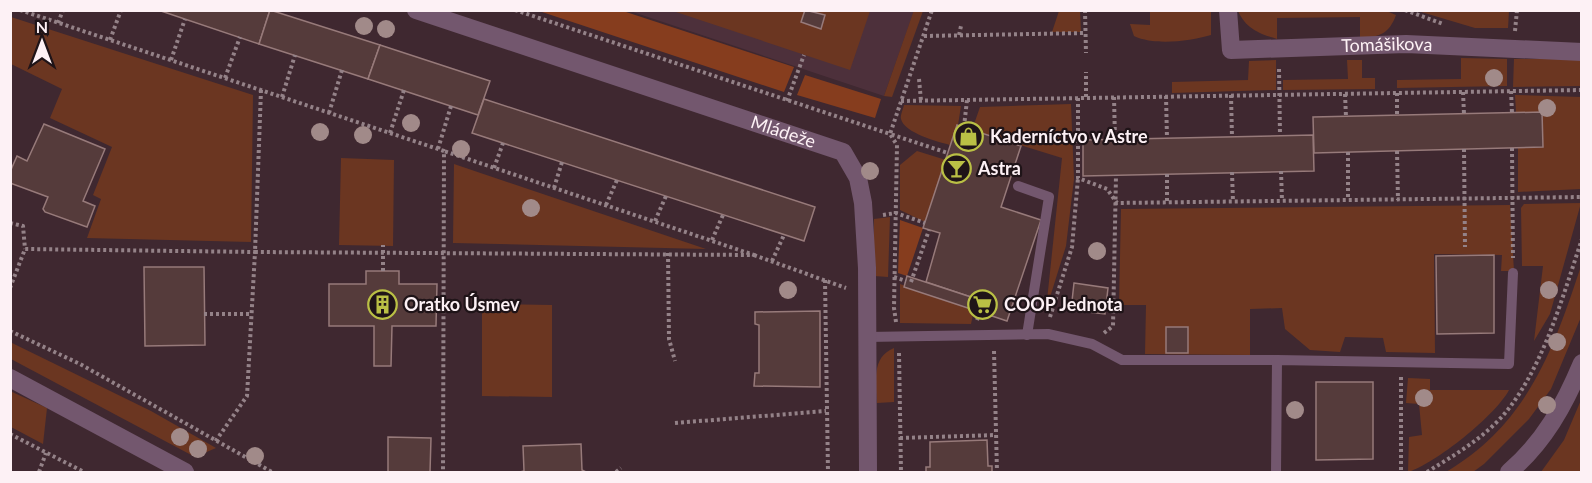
<svg xmlns="http://www.w3.org/2000/svg" width="1592" height="483" font-family="Lato,sans-serif">
<rect width="100%" height="100%" fill="#3f2830"/>
<polygon fill="#4d303b" points="630,11 914,11 884,96"/>
<g fill="#6b3621">
<polygon points="914,10 923,11 892,97 884,96"/>
<path d="M1384,10L1396,15C1389,34 1380,37 1360,38V17L1277,18V39C1260,34 1246,29 1238,11Z"/>
<polygon points="673,11 870,11 850,70"/>
<polygon points="1059,11 1080,11 1081,32 1052,32"/>
<path d="M1150,11H1211V35C1190,41 1155,46 1134,36L1130,24L1150,25Z"/>
<polygon points="1418,11 1509,10 1509,11 1508,28 1475,28"/>
<polygon points="11,17 253,95 251,242 87,238 101,199 93,195 112,147 50,118 62,89 11,64"/>
<polygon points="1461,58 1507,59 1507,86 1397,88 1397,80 1461,79"/>
<polygon points="1514,59 1581,59 1581,86 1513,87"/>
<polygon points="1276,60 1276,90 1172,93 1172,82 1248,80 1249,61"/>
<polygon points="1347,60 1362,60 1362,78 1375,78 1375,89 1283,90 1283,80 1348,79"/>
<polygon points="1515,95 1581,97 1581,189 1518,192 1518,148 1543,147 1542,112 1516,112"/>
<polygon points="1071,104 1074,179 1066,246 1046,310 1062,158 972,130 980,107"/>
<path d="M904,105L961,106L958,125L950,145C939,142 904,133 901,119C900,116 903,109 904,105Z"/>
<polygon points="917,151 946,160 925,222 900,210 900,165"/>
<polygon points="341,158 394,160 393,246 339,245"/>
<polygon points="454,164 706,249 453,243"/>
<polygon points="1581,203 1550,314 1534,341 1543,266 1522,266 1521,208 1524,204"/>
<polygon points="1510,205 1514,271 1501,271 1502,255 1434,254 1435,353 1386,352 1383,338 1345,337 1340,352 1310,350 1285,329 1282,308 1250,309 1250,355 1145,354 1146,305 1119,305 1121,209"/>
<polygon points="890,217 888,277 874,276 874,219"/>
<path d="M1581,266V317L1551,389L1529,419L1484,464L1473,472H1446C1527,424 1553,351 1581,266Z"/>
<polygon points="900,284 974,310 971,324 900,323"/>
<polygon points="482,304 552,305 552,397 482,396"/>
<polygon points="10,342 151,411 216,448 195,457 11,359"/>
<path d="M894,348V402L877,403C876,383 871,357 894,348Z"/>
<path d="M1408,378L1430,379V390H1509C1496,415 1435,464 1408,472L1409,437L1422,435L1419,404L1406,403Z"/>
<polygon points="10,391 47,408 43,444 11,427"/>
<polygon points="1581,400 1581,472 1541,472 1564,440"/>
</g>
<g fill="#863d1e">
<polygon points="539,11 623,11 794,67 784,92"/>
<polygon points="805,75 881,99 875,118 797,95"/>
<polygon points="900,220 923,228 907,276 898,273"/>
</g>
<g fill="#553b3b" stroke="#977a7a" stroke-width="1.5">
<polygon points="158,10 270,10 259,44"/>
<polygon points="270,10 380,45 368,79 259,44"/>
<polygon points="805,10 825,15 821,29 801,22"/>
<polygon points="380,45 490,81 478,115 368,79"/>
<polygon points="484,99 815,207 804,241 472,133"/>
<polygon points="1542,112 1543,147 1314,153 1313,117"/>
<polygon points="44,124 105,149 83,201 95,206 87,227 45,212 43,209 48,197 10,183 10,172 17,156 27,161"/>
<polygon points="957,125 1021,146 1001,207 1041,220 1007,321 974,310 977,299 926,282 940,233 923,228"/>
<polygon points="1313,135 1314,171 1083,176 1083,140"/>
<polygon points="1494,255 1494,333 1437,334 1436,256"/>
<polygon points="144,267 204,267 205,345 145,346"/>
<polygon points="366,271 399,271 399,284 437,284 436,326 392,326 391,366 374,366 374,326 329,326 329,284 366,284"/>
<polygon points="907,276 977,299 974,310 904,287"/>
<polygon points="1074,283 1108,288 1105,314 1071,310"/>
<polygon points="820,311 820,387 754,386 755,373 759,373 759,325 755,324 755,312"/>
<rect x="1166" y="327" width="22" height="26"/>
<polygon points="1316,382 1373,382 1373,459 1316,460"/>
<polygon points="388,437 431,438 430,472 388,472"/>
<polygon points="987,440 988,466 992,466 992,472 926,472 926,467 930,467 930,442"/>
<polygon points="581,444 582,470 586,472 520,472 524,471 523,446"/>
</g>
<g fill="none" stroke-linecap="round" stroke-linejoin="round">
<g stroke="#948288" stroke-width="4" stroke-dasharray="3 3" stroke-linecap="butt">
<polyline points="20,10 444,151 443,472"/>
<polyline points="515,10 890,134 932,10"/>
<polyline points="1085,10 1086,53"/>
<polyline points="1405,10 1443,24"/>
<polyline points="58,23 63,10"/>
<polyline points="1515,31 1517,10"/>
<polyline points="959,35 961,26"/>
<polyline points="924,36 1085,33"/>
<polyline points="110,40 121,10"/>
<polyline points="171,60 185,19"/>
<polyline points="1279,69 1280,135"/>
<polyline points="225,78 240,37"/>
<polyline points="919,79 921,101"/>
<polyline points="261,90 255,252 754,255 444,151"/>
<polyline points="1511,91 1512,113"/>
<polyline points="1463,92 1464,114"/>
<polyline points="1397,93 1397,115"/>
<polyline points="1345,94 1346,117"/>
<polyline points="1231,95 1232,137"/>
<polyline points="1166,96 1167,138"/>
<polyline points="282,97 295,55"/>
<polyline points="1086,97 1086,72"/>
<polyline points="1114,97 1115,139"/>
<polyline points="1078,98 1078,178 1107,189 1117,203 1582,197"/>
<polyline points="787,101 804,55"/>
<polyline points="901,101 1582,90"/>
<polyline points="329,113 342,70"/>
<polyline points="964,127 967,100"/>
<polyline points="390,133 404,90"/>
<polyline points="1512,148 1513,258"/>
<polyline points="438,149 451,106"/>
<polyline points="1464,149 1465,247"/>
<polyline points="1397,151 1398,200"/>
<polyline points="1348,152 1348,200"/>
<polyline points="494,168 503,143"/>
<polyline points="1281,171 1282,201"/>
<polyline points="1232,172 1233,202"/>
<polyline points="1167,174 1167,203"/>
<polyline points="554,188 562,162"/>
<polyline points="606,205 617,180"/>
<polyline points="883,215 896,213 925,223"/>
<polyline points="655,221 666,196"/>
<polyline points="10,223 23,226 25,249"/>
<polyline points="712,240 723,215"/>
<polyline points="668,253 669,339 675,361"/>
<polyline points="754,255 846,288"/>
<polyline points="772,261 784,235"/>
<polyline points="383,271 383,245"/>
<polyline points="894,277 906,281"/>
<polyline points="825,280 828,472"/>
<polyline points="911,282 929,230"/>
<polyline points="10,288 25,249 255,252 247,396 215,442"/>
<polyline points="204,314 251,314"/>
<polyline points="1050,317 1072,247 1078,178"/>
<polyline points="977,320 980,312"/>
<polyline points="896,322 894,308 897,145 890,134 948,153"/>
<polyline points="10,331 80,364 272,472"/>
<polyline points="1104,333 1113,326 1116,175"/>
<polyline points="994,351 997,472"/>
<polyline points="899,353 901,472"/>
<polyline points="1401,377 1401,472"/>
<polyline points="675,423 826,411"/>
<polyline points="10,434 84,472"/>
<polyline points="900,438 996,435"/>
<polyline points="39,472 46,453"/>
<polyline points="616,472 621,468"/>
<path d="M1427,472C1456,454 1488,436 1510,407C1546,359 1563,295 1582,239"/>
</g>
<g stroke="#73576e" stroke-width="10">
<polyline points="1018,186 1049,197 1027,335"/>
<polyline points="867,337 1048,334 1092,344 1122,360 1277,360"/>
<polyline points="1276,472 1277,360 1509,364 1513,273"/>
</g>
<g stroke="#73576e" stroke-width="18">
<path id="s1" d="M416,10L843,152L858,178L863,203L867,268L868,472"/>
<path id="s2" d="M1228,10L1231,50L1406,44L1582,52"/>
<polyline points="10,378 185,472"/>
<path d="M1509,472C1544,442 1564,406 1582,363"/>
</g>
</g>
<g fill="#a18a89">
<circle cx="364" cy="26" r="9"/>
<circle cx="386" cy="29" r="9"/>
<circle cx="1494" cy="78" r="9"/>
<circle cx="1547" cy="108" r="9"/>
<circle cx="411" cy="123" r="9"/>
<circle cx="320" cy="132" r="9"/>
<circle cx="363" cy="135" r="9"/>
<circle cx="461" cy="149" r="9"/>
<circle cx="870" cy="171" r="9"/>
<circle cx="531" cy="208" r="9"/>
<circle cx="1097" cy="251" r="9"/>
<circle cx="788" cy="290" r="9"/>
<circle cx="1549" cy="290" r="9"/>
<circle cx="1557" cy="342" r="9"/>
<circle cx="1424" cy="398" r="9"/>
<circle cx="1547" cy="405" r="9"/>
<circle cx="1295" cy="410" r="9"/>
<circle cx="180" cy="437" r="9"/>
<circle cx="198" cy="449" r="9"/>
<circle cx="255" cy="456" r="9"/>
</g>
<defs>
<symbol id="shop-ring" viewBox="-11 -11 22 22"><circle r="9.5" fill="#1f1418" stroke="#bac045" stroke-width="1.5"/><path d="M-5-2.5h2.3a2.7 3.5 0 0 1 5.4 0H5L5.5 6h-11ZM-1.5-2.5h3a1.5 2.3 0 0 0-3 0Z" fill="#bac045"/></symbol>
<symbol id="bar-ring" viewBox="-11 -11 22 22"><circle r="9.5" fill="#1f1418" stroke="#bac045" stroke-width="1.5"/><path d="M-6-5H6L.8 .8V4.5H3.5V6h-7V4.5H-.8V.8Z" fill="#bac045"/></symbol>
<symbol id="building-ring" viewBox="-11 -11 22 22"><circle r="9.5" fill="#1f1418" stroke="#bac045" stroke-width="1.5"/><path d="M-4-6H4V6H1V3H-1V6H-4ZM-2.5-4.3h1.7v1.8h-1.7ZM.8-4.3h1.7v1.8H.8ZM-2.5-1h1.7V.8h-1.7ZM.8-1h1.7V.8H.8Z" fill="#bac045"/></symbol>
<symbol id="supermarket-ring" viewBox="-11 -11 22 22"><circle r="9.5" fill="#1f1418" stroke="#bac045" stroke-width="1.5"/><path d="M-6-5.5h2.5l.6 2H6L4.5 2H-2.5L-4.4-4H-6ZM-1.5 3.2a1.3 1.3 0 1 0 .1 0ZM3 3.2a1.3 1.3 0 1 0 .1 0Z" fill="#bac045"/></symbol>
</defs>
<g fill-rule="evenodd">
<use href="#shop-ring" x="952" y="120" width="33" height="33"/>
<use href="#bar-ring" x="940" y="152" width="33" height="33"/>
<use href="#building-ring" x="366" y="288" width="33" height="33"/>
<use href="#supermarket-ring" x="966" y="288" width="33" height="33"/>
</g>
<g text-anchor="middle" stroke-width="4.5" stroke-linejoin="round" paint-order="stroke">
<g font-size="18" fill="#fdf1f5" stroke="#1f1418">
<text dy="6" stroke="none"><textPath href="#s2" startOffset="196">Tomášikova</textPath></text>
<text dy="6" stroke="none"><textPath href="#s1" startOffset="387">Mládeže</textPath></text>
</g>
<g font-size="18" font-weight="bold" fill="#fdf1f5" stroke="#1f1418" text-anchor="start">
<text x="990" y="143">Kaderníctvo v Astre</text>
<text x="978" y="175">Astra</text>
<text x="404" y="311">Oratko Úsmev</text>
<text x="1004" y="311">COOP Jednota</text>
</g>
</g>
<rect width="1592" height="483" fill="none" stroke="#fdf1f5" stroke-width="24"/>
<g transform="translate(42 42)" stroke="#1f1418" stroke-width="4.5" paint-order="stroke">
<path d="M0-4.5L10 22L0 15L-10 22Z" fill="#fdf1f5"/>
<text y="-9" font-size="16" font-weight="bold" text-anchor="middle" fill="#fdf1f5">N</text>
</g>
</svg>
